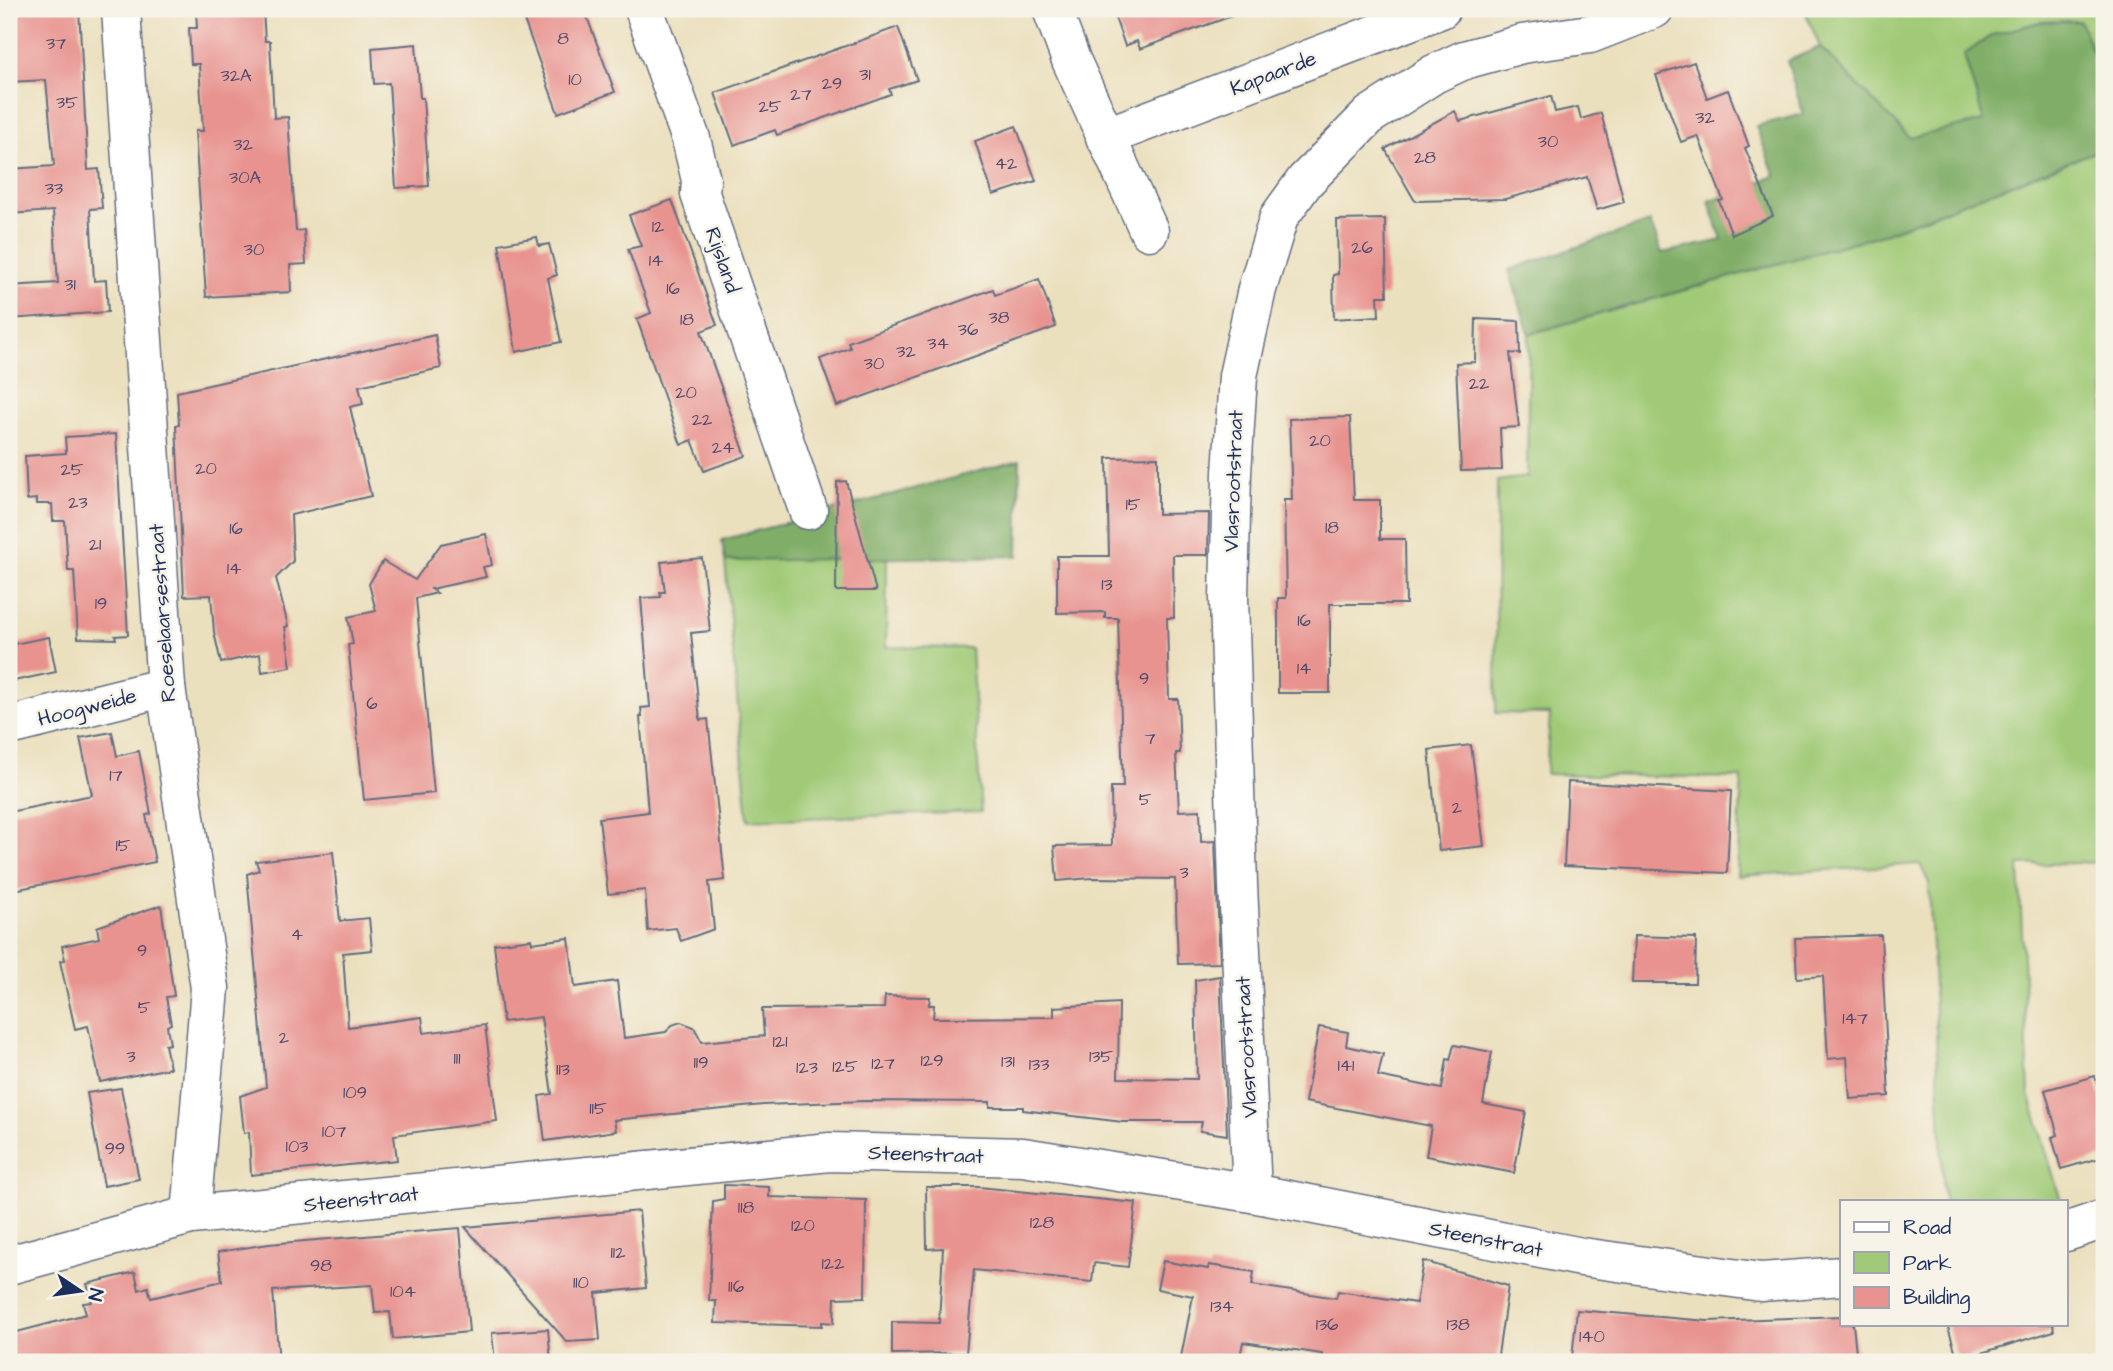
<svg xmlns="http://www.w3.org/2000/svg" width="2113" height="1371" font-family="'Architects Daughter',sans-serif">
<rect width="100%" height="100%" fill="#f7f3e8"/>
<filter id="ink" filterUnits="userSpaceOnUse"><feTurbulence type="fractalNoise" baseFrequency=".0143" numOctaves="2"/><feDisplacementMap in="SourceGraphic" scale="14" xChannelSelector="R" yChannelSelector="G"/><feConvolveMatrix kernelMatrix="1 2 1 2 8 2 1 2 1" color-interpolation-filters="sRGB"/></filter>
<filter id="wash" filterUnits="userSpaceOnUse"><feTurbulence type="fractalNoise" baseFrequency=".00686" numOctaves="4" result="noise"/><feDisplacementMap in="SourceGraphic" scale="28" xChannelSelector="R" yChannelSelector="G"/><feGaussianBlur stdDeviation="1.57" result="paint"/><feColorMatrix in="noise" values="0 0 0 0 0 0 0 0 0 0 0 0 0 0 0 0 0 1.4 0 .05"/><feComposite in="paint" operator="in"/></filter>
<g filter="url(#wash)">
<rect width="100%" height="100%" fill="#ebe0be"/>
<g fill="#a0ca77" stroke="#5e7c6a" stroke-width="2">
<polygon points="1804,9 2104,9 2104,79 2080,21 2040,22 1992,35 1964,55 1984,121 1910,139 1820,47"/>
<polygon points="2104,148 2104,862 2019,865 2029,1094 2061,1201 1944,1201 1929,883 1920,864 1737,876 1742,778 1546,774 1550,714 1496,713 1497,481 1527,477 1529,334 1886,233"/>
<polygon points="887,557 886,647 971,648 981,812 748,820 725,561"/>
</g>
<g fill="#80ae68" stroke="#4e6e63" stroke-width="2">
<polygon points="2080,21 2104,79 2104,148 1886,233 1529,334 1509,270 1650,222 1662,253 1722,240 1709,201 1775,176 1756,126 1803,114 1787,61 1820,47 1910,138 1984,121 1964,55 1992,35 2040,22"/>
<polygon points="1020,460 1018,556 725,561 722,540"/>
</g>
<g id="blocks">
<g fill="#e8938f">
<polygon points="9,9 79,9 88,170 99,169 102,208 90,209 94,281 106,280 108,312 9,319 9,286 58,283 53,211 9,214 9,169 54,166 46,80 9,82"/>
<polygon points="196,9 263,9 265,41 270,41 274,118 288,117 296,231 304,230 306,264 290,265 291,292 206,297 195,131 203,131 199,64 191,64 189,28 197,28"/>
<polygon points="520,9 584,9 615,92 558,113"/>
<polygon points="1112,9 1239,9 1240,13 1140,49 1137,41 1125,46"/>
<polygon points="898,27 917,80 889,89 891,94 777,135 775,130 734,145 715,93"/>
<polygon points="416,44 420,98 423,98 429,186 396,188 389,83 374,84 372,48"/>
<polygon points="1694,62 1707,98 1728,90 1749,146 1745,148 1773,216 1732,235 1719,201 1723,200 1698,136 1681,142 1656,75"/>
<polygon points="1551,96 1555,112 1578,107 1581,119 1601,113 1624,202 1597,210 1587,177 1505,199 1415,201 1385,149 1455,111 1460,121"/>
<polygon points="1016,126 1036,181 993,195 975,141"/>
<polygon points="672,200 717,325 701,331 746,456 704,471 692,440 681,445 637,319 651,313 628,249 641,246 629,215"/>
<polygon points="1385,219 1387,296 1378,296 1379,316 1334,319 1333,275 1338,274 1337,220"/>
<polygon points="537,237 539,246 549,244 557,275 548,278 561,342 516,352 499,244"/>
<polygon points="1039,279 1056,327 837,406 820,359 850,348 848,342 993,289 995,295"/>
<polygon points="1476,319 1519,321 1520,354 1510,353 1519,427 1500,428 1502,470 1461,471 1456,363 1475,362"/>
<polygon points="435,335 441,368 359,386 363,404 350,407 371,496 291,515 293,561 276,578 288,626 285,627 291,667 262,672 260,654 221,663 214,632 211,595 184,596 176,425 179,425 177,392"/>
<polygon points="1350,417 1354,500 1380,500 1380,539 1405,539 1406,604 1330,604 1330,693 1278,693 1278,598 1286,598 1284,500 1292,500 1289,419"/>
<polygon points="116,434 128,635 115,636 116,639 78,638 74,571 68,571 65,521 53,521 52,504 36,504 36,499 27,500 25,456 66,453 65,437"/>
<polygon points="1158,457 1158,514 1209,513 1208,555 1173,555 1174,618 1167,618 1169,699 1178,699 1180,753 1176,753 1179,811 1200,810 1201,842 1215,841 1220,963 1178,964 1175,879 1092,878 1057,881 1054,846 1112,845 1111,787 1123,787 1118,618 1105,618 1105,612 1057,613 1057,556 1109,556 1107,458"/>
<polygon points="846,481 876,591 836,591 837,482"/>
<polygon points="486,534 492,565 483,567 486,577 431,589 437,593 416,598 434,793 364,800 348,645 353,644 348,617 376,611 369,584 383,561 415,580 441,544"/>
<polygon points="702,558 710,631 691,633 700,720 708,719 725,880 709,882 714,929 681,941 676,928 648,931 645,890 608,894 599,818 648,812 640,717 642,717 641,708 650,707 641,598 661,597 660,592 665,592 661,562"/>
<polygon points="49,637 56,672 9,682 9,645"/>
<polygon points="112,732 117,756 139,751 151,814 146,815 155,862 9,891 9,812 92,795 80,738"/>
<polygon points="1471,745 1484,846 1439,851 1429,750"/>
<polygon points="1568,782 1731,791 1727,873 1564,866"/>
<polygon points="333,852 340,921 369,918 372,950 343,953 348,1027 422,1017 424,1033 485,1025 497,1121 394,1135 397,1160 251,1175 249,1132 244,1133 240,1096 266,1087 247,874 259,870 256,861"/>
<polygon points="161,905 174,996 166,997 171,1024 167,1026 170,1044 165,1045 170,1068 100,1082 88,1026 75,1029 60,961 65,960 62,946 99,938 97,927"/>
<polygon points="1881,935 1889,1096 1850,1099 1847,1057 1828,1059 1823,976 1797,978 1795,938"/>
<polygon points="1634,936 1696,938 1695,983 1632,983"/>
<polygon points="569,938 575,987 617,981 624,1038 666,1032 672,1025 681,1022 694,1027 702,1042 764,1036 762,1009 884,1008 885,996 930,997 929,1005 934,1005 933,1018 1054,1017 1054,1007 1119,1003 1118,1078 1197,1079 1195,980 1220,976 1227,1135 1200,1131 1202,1122 1123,1122 1023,1110 1023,1107 990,1107 990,1102 865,1101 763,1105 614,1120 616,1131 545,1141 539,1096 552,1094 541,1017 503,1022 494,944 531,939 532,943"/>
<polygon points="1319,1027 1348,1032 1346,1046 1383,1054 1378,1076 1442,1089 1447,1059 1450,1060 1454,1045 1492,1052 1483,1104 1526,1112 1514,1173 1426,1156 1431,1126 1305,1102"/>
<polygon points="2095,1076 2104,1111 2104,1157 2061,1169 2052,1137 2058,1135 2045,1090"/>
<polygon points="121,1088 139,1179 104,1186 87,1093"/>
<polygon points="724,1185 769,1187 769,1197 866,1200 865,1297 835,1298 834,1323 822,1322 822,1326 715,1323 716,1301 709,1301 713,1201 724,1199"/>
<polygon points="926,1187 979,1187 1136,1203 1128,1267 1094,1263 1092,1282 974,1270 966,1353 892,1354 892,1322 939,1323 943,1248 927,1249"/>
<polygon points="639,1211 646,1288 596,1293 600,1340 567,1342 465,1227"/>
<polygon points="460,1228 469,1332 393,1339 390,1312 375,1313 372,1285 273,1291 279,1362 9,1362 9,1334 86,1314 83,1303 92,1302 87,1284 135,1272 139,1290 148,1287 151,1298 222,1281 218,1252 269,1244"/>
<polygon points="1163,1261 1208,1269 1209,1265 1254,1272 1252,1285 1336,1298 1338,1291 1416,1303 1423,1261 1508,1286 1497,1362 1321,1362 1322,1354 1243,1342 1239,1362 1180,1362 1193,1296 1157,1289"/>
<polygon points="1577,1310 1708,1321 1842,1316 1842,1324 1853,1324 1857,1362 1591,1362 1591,1360 1572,1358"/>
<polygon points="1947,1324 2053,1324 2054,1331 1958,1360"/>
<polygon points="548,1329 551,1362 495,1362 492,1333"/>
</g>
</g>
</g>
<g filter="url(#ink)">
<use href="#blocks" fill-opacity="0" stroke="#646d80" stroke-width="2"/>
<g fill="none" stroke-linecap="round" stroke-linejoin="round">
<defs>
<g id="minor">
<polyline points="121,9 166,687 210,988 191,1215"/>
<polyline points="644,9 691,139 701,180 700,194 808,510"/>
<polyline points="1052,9 1071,60 1149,231"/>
<polyline points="1105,137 1441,9"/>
<polyline points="9,726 166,687"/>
<polyline points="1252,1193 1238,885 1229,598 1232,473 1238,376 1257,289 1279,217 1305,181 1370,115 1434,74 1464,60 1522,44 1590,34 1654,9"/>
<polyline points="2066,1232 2104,1219"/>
<polyline points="9,1265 191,1215 830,1152 1023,1157 1252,1193 1582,1257 1761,1282 1842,1276"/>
</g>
</defs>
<use href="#minor" stroke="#646d80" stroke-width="41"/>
<use href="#minor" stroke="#fff" stroke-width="38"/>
</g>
</g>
<g text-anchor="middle" stroke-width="5" stroke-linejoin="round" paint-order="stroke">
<g font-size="18" fill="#4e486a">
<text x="563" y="44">8</text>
<text x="56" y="49">37</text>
<text x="865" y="80">31</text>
<text x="236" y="81">32A</text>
<text x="575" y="85">10</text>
<text x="832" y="89">29</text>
<text x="801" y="100">27</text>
<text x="67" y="108">35</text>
<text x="770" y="112">25</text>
<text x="1705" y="123">32</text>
<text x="1548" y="147">30</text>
<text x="243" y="150">32</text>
<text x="1425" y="163">28</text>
<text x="1006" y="169">42</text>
<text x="245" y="183">30A</text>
<text x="54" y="194">33</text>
<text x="658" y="232">12</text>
<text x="1362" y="253">26</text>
<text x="254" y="255">30</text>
<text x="656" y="266">14</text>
<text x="70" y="290">31</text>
<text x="673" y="294">16</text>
<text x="999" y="323">38</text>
<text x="687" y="325">18</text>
<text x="968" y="335">36</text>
<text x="938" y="349">34</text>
<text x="906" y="357">32</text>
<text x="874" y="369">30</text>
<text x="1479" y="389">22</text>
<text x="686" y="398">20</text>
<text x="702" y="425">22</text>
<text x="1320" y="446">20</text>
<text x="723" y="453">24</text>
<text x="206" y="474">20</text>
<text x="72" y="475">25</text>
<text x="78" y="508">23</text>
<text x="1133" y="510">15</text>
<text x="1332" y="533">18</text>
<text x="236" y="534">16</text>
<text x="95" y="550">21</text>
<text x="234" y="574">14</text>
<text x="1107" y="590">13</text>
<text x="101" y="609">19</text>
<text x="1304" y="626">16</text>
<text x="1304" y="674">14</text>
<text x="1144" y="684">9</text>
<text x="372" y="709">6</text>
<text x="1150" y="744">7</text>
<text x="116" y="781">17</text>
<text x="1145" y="805">5</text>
<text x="1457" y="813">2</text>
<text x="123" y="851">15</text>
<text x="1184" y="878">3</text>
<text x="297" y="940">4</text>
<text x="142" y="956">9</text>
<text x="144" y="1013">5</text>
<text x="1855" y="1024">147</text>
<text x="284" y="1043">2</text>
<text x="780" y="1047">121</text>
<text x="131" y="1062">3</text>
<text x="1101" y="1062">135</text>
<text x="457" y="1064">111</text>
<text x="932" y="1066">129</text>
<text x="1008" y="1067">131</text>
<text x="701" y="1068">119</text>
<text x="883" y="1069">127</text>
<text x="1039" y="1070">133</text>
<text x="1346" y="1071">141</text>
<text x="845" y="1072">125</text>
<text x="807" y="1073">123</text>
<text x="563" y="1075">113</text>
<text x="355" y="1098">109</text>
<text x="598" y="1114">115</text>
<text x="334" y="1137">107</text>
<text x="297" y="1152">103</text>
<text x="115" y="1154">99</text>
<text x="746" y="1213">118</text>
<text x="1042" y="1228">128</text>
<text x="803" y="1231">120</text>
<text x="618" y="1258">112</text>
<text x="833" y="1269">122</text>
<text x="321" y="1271">98</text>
<text x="581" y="1288">110</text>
<text x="736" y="1292">116</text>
<text x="403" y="1297">104</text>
<text x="1222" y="1312">134</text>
<text x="1327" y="1330">136</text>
<text x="1458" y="1330">138</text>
<text x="1592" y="1342">140</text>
</g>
<g font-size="21" fill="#1b2f5e" stroke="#f7f3e8">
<text transform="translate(1273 73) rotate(-21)" y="7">Kapaarde</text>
<text transform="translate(723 260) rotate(71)" y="7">Rijsland</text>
<text transform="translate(1233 481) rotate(-88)" y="7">Vlasrootstraat</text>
<text transform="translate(162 613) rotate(-94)" y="7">Roeselaarsestraat</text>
<text transform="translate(87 707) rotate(-14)" y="7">Hoogweide</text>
<text transform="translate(1246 1047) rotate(-93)" y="7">Vlasrootstraat</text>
<text transform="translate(926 1154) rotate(2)" y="7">Steenstraat</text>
<text transform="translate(361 1199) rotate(-6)" y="7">Steenstraat</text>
<text transform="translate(1486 1239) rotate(11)" y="7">Steenstraat</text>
</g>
</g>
<rect width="2113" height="1371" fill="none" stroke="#f7f3e8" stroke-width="35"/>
<rect x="1840" y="1200" width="228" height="126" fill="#f7f3e8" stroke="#9fa5b1" stroke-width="2"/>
<rect x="1854" y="1222" width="35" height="10" fill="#ffffff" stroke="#9fa5b1" stroke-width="2"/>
<text x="1903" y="1234" font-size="21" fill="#1b2f5e">Road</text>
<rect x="1854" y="1252" width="35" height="21" fill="#a0ca77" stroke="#9fa5b1" stroke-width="2"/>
<text x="1903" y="1270" font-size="21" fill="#1b2f5e">Park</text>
<rect x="1854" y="1287" width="35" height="21" fill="#e8938f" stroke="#9fa5b1" stroke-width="2"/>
<text x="1903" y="1304" font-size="21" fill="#1b2f5e">Building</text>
<g transform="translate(80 1291) rotate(103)" stroke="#f7f3e8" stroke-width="5" paint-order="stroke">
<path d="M0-5L12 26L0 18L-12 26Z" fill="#1b2f5e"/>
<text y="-10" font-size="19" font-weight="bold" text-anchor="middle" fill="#1b2f5e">N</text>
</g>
</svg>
